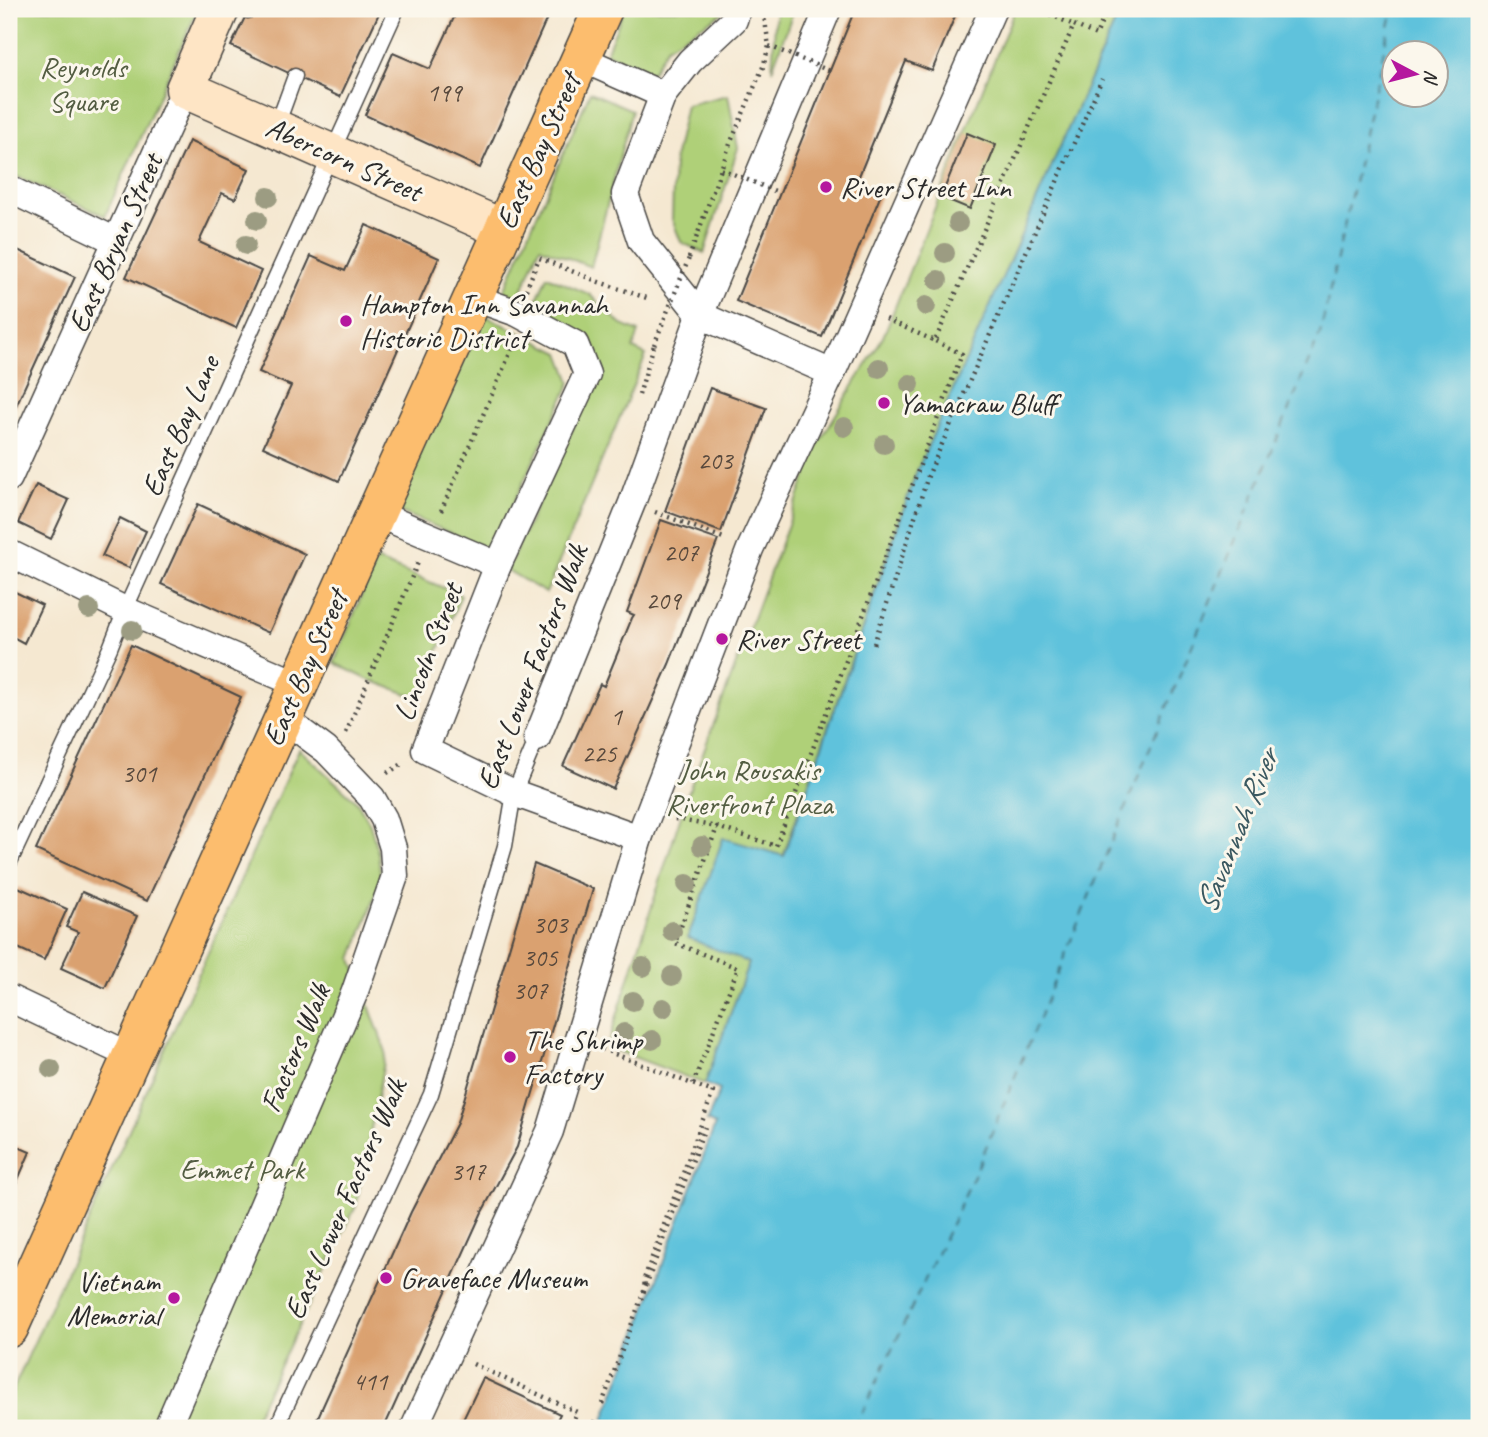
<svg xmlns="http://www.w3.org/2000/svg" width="1488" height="1437" font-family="Caveat,sans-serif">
<rect width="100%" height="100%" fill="#fbf7ec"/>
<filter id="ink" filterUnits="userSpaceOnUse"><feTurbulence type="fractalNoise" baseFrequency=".0143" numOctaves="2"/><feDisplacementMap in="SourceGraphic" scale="14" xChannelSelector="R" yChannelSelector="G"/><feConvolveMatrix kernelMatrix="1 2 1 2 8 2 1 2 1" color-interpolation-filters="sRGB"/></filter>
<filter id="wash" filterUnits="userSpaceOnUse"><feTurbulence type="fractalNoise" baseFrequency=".00686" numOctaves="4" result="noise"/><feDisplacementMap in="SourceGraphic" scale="28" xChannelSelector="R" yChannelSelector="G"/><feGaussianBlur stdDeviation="1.57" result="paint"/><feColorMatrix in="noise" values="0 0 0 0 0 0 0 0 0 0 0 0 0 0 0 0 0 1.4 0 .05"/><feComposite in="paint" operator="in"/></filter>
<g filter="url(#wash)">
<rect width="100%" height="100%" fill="#f5e8d1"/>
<g fill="#afd078" stroke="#6d7e52" stroke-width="2">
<polygon points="9,9 198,9 105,216 9,173"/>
<polygon points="624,9 723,9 722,13 667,47 651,74 606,53"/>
<polygon points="776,9 794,9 772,70"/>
<polygon points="1015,9 1121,9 917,471 783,856 723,839 688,938 749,962 705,1084 607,1047 688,793 818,444 883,337"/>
<polygon points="590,92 632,110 591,267 540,247 519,298 504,291"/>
<polygon points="728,95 738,148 704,253 681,242 672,219 674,160 686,105"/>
<polygon points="547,276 589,294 622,325 639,332 633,349 646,355 546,593 507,570 598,374 588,337 533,308"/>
<polygon points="482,314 560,353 571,382 491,550 391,508"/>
<polygon points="376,560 461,595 419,698 367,679 334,663"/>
<polygon points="299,749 357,802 370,824 378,853 381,881 352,959 386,1052 356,1206 250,1428 9,1428 9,1399"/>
</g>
<path fill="#5ec2dc" stroke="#447684" stroke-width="2" fill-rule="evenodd" d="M1121,9H1479V1428H601L715,1125L707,1121L720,1090L705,1084L749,963L688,938L723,838L784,856L917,471ZM1394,52H1436V94H1394Z"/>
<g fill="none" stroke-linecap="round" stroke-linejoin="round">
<polyline stroke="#3a5860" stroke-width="2" stroke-dasharray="9 7" stroke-linecap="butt" points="855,1428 977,1169 1320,334 1393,9"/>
</g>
<g id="blocks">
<g fill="#daa16f">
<polygon points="249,9 381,9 340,97 231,46"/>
<polygon points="458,9 551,9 480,168 365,115 393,53 430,69"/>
<polygon points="855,9 958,9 932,71 906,61 870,149 857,181 882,192 822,337 736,301"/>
<polygon points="967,133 996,145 970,209 941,197"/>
<polygon points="189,141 249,169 235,199 222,193 199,242 261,271 236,328 126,277"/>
<polygon points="366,225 439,258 339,481 263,447 291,386 259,372 311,256 345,271"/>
<polygon points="9,246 75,277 9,421"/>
<polygon points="710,388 766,408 721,532 665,511"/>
<polygon points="36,485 69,500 51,539 18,523"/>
<polygon points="198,504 305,554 269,633 161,584"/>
<polygon points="120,518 146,531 129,568 102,556"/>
<polygon points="661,520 718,540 669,664 613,789 563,766 600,684 604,686 632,618 634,615 627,612"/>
<polygon points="9,589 42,605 24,643 9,635"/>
<polygon points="131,645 241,697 147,901 36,850"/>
<polygon points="534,864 593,889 517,1147 482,1212 384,1428 313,1428 411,1212 457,1123"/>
<polygon points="18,887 67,909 44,960 9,944 9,907"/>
<polygon points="82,892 137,916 105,988 61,968 78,932 66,927"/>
<polygon points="9,1143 30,1152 9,1200"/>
<polygon points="483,1378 560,1414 553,1428 459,1428"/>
</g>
</g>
</g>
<g filter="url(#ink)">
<use href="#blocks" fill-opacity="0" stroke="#494744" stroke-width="2"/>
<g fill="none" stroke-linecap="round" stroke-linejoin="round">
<defs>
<g id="lane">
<polyline points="244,9 248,11"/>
<polyline points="276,128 295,76"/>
<polyline points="9,864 110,648 125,610 397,9"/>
<polyline points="276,1428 431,1094 505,846 514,793 537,738"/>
</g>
<g id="street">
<polyline points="737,9 734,20 690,61 663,95 625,194 641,241 700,315 832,373"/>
<polyline points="580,58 663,95"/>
<polyline points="9,189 116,241"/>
<polyline points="472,297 517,313 575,344 587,374 498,565 425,750 514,793 639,838"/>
<polyline points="9,478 185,89"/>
<polyline points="375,513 498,565"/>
<polyline points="9,553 125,610 298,684"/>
<polyline points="537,738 632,503 700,315 828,9"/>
<polyline points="9,998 131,1056"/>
<polyline points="167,1428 354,994 395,876 393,848 384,819 372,798 326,750 283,718"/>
<polyline points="414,1428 550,1131 639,838 750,549 832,373 993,9"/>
</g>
<polyline id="secondary" points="220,9 185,89 503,229"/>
<polyline id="primary" points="9,1328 603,9"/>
</defs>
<use href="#lane" stroke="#494744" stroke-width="17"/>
<use href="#street" stroke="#494744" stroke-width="29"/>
<use href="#secondary" stroke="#494744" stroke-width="41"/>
<use href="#primary" stroke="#494744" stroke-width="41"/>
<g stroke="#494744" stroke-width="4.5" stroke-dasharray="2 5" stroke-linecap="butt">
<polyline points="1037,9 1074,25"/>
<polyline points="689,258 730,144 763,67 769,46 765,21 762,17"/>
<polyline points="526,290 539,258 599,282 650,299"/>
<polyline points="886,319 935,341 1074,25 1096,35 1108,9"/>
<polyline points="639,395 654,345"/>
<polyline points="441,511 515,342"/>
<polyline points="655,512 726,539"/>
<polyline points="874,644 928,476 1102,79"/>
<polyline points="346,733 419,560"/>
<polyline points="387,773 404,763"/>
<polyline points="675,819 717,827"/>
<polyline points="602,1049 713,1092 644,1279 645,1288"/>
<polyline points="693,1084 738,968 675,943 717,827 776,846 962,354 935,341"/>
<polyline points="294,1311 305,1316"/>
<polyline points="473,1364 577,1412 570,1428"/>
<polyline points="602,1404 705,1127"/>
<polyline points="592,1428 595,1420"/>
</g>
<use href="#lane" stroke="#fff" stroke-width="14"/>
<use href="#street" stroke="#fff" stroke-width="26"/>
<use href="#secondary" stroke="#fee5c5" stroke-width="38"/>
<use href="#primary" stroke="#fcbd6e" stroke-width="38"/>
<g stroke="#494744" stroke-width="4.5" stroke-dasharray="2 5" stroke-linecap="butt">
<polyline points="769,46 830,71"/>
<polyline points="721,169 780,193"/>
<polyline points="654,345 689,258"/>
</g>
</g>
<g fill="#9c9c82">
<circle cx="268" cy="197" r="10"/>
<circle cx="257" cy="220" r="10"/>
<circle cx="958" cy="223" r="10"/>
<circle cx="246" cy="245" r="10"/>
<circle cx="945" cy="253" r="10"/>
<circle cx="938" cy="280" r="10"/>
<circle cx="926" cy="306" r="10"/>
<circle cx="879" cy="368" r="10"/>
<circle cx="910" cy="384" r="10"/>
<circle cx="844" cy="427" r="10"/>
<circle cx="884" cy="444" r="10"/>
<circle cx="89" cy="609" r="10"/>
<circle cx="132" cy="630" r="10"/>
<circle cx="702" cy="846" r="10"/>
<circle cx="687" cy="884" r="10"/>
<circle cx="672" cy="931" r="10"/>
<circle cx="643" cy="967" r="10"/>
<circle cx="672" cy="976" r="10"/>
<circle cx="633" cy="1001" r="10"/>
<circle cx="663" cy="1008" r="10"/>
<circle cx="624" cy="1033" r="10"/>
<circle cx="652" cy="1040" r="10"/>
<circle cx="51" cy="1069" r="10"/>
</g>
</g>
<g fill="#b5179e" stroke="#fbf7ec" stroke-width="2.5">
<circle cx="826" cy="187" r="7"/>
<circle cx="346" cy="321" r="7"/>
<circle cx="884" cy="403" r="7"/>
<circle cx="722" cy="639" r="7"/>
<circle cx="510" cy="1057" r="7"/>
<circle cx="386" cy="1278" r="7"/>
<circle cx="174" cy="1298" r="7"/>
</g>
<g text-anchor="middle" stroke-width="6" stroke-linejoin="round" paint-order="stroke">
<g font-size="26" fill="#57483c">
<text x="444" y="101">199</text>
<text x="715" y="469">203</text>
<text x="681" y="561">207</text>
<text x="663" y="609">209</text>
<text x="616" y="725">1</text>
<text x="599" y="762">225</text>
<text x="139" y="782">301</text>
<text x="550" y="933">303</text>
<text x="540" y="966">305</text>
<text x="530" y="999">307</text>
<text x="468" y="1180">317</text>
<text x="370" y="1390">411</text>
</g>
<g font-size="30" fill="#535d42" stroke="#fbf7ec">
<text x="83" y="77">Reynolds<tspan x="83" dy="34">Square</tspan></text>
<text x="749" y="780">John Rousakis<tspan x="749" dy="34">Riverfront Plaza</tspan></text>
<text x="242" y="1179">Emmet Park</text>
</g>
<g font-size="30" fill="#2b2b2b" stroke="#fbf7ec">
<text transform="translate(538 151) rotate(-66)" y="10">East Bay Street</text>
<text transform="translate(344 159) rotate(24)" y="10">Abercorn Street</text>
<text transform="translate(115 243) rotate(-66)" y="10">East Bryan Street</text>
<text transform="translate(180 426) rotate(-66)" y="10">East Bay Lane</text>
<text transform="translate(428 652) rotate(-69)" y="10">Lincoln Street</text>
<text transform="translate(532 667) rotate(-69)" y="10">East Lower Factors Walk</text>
<text transform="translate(305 668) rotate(-66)" y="10">East Bay Street</text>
<text transform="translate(295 1048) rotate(-67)" y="10">Factors Walk</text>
<text transform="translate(345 1199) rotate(-66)" y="10">East Lower Factors Walk</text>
</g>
<g font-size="30" fill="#2b2b2b" stroke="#fbf7ec" text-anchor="start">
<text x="840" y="197">River Street Inn</text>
<text x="360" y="314">Hampton Inn Savannah<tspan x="360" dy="34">Historic District</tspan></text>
<text x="898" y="413">Yamacraw Bluff</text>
<text x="736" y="649">River Street</text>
<text x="524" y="1050">The Shrimp<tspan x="524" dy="34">Factory</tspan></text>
<text x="400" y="1288">Graveface Museum</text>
<text x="160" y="1291" text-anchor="end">Vietnam<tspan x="160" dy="34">Memorial</tspan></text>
</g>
<g font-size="32" font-style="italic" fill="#3a5860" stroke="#fbf7ec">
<text transform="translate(1236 831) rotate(-68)" y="11">Savannah River</text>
</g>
</g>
<rect width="1488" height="1437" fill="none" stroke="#fbf7ec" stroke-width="35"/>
<g transform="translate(1415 74) rotate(97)"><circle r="33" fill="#fbf7ec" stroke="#a8a59f" stroke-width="2"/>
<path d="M0-5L12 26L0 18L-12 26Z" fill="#b5179e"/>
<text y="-10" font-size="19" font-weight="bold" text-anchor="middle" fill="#2b2b2b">N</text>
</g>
</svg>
